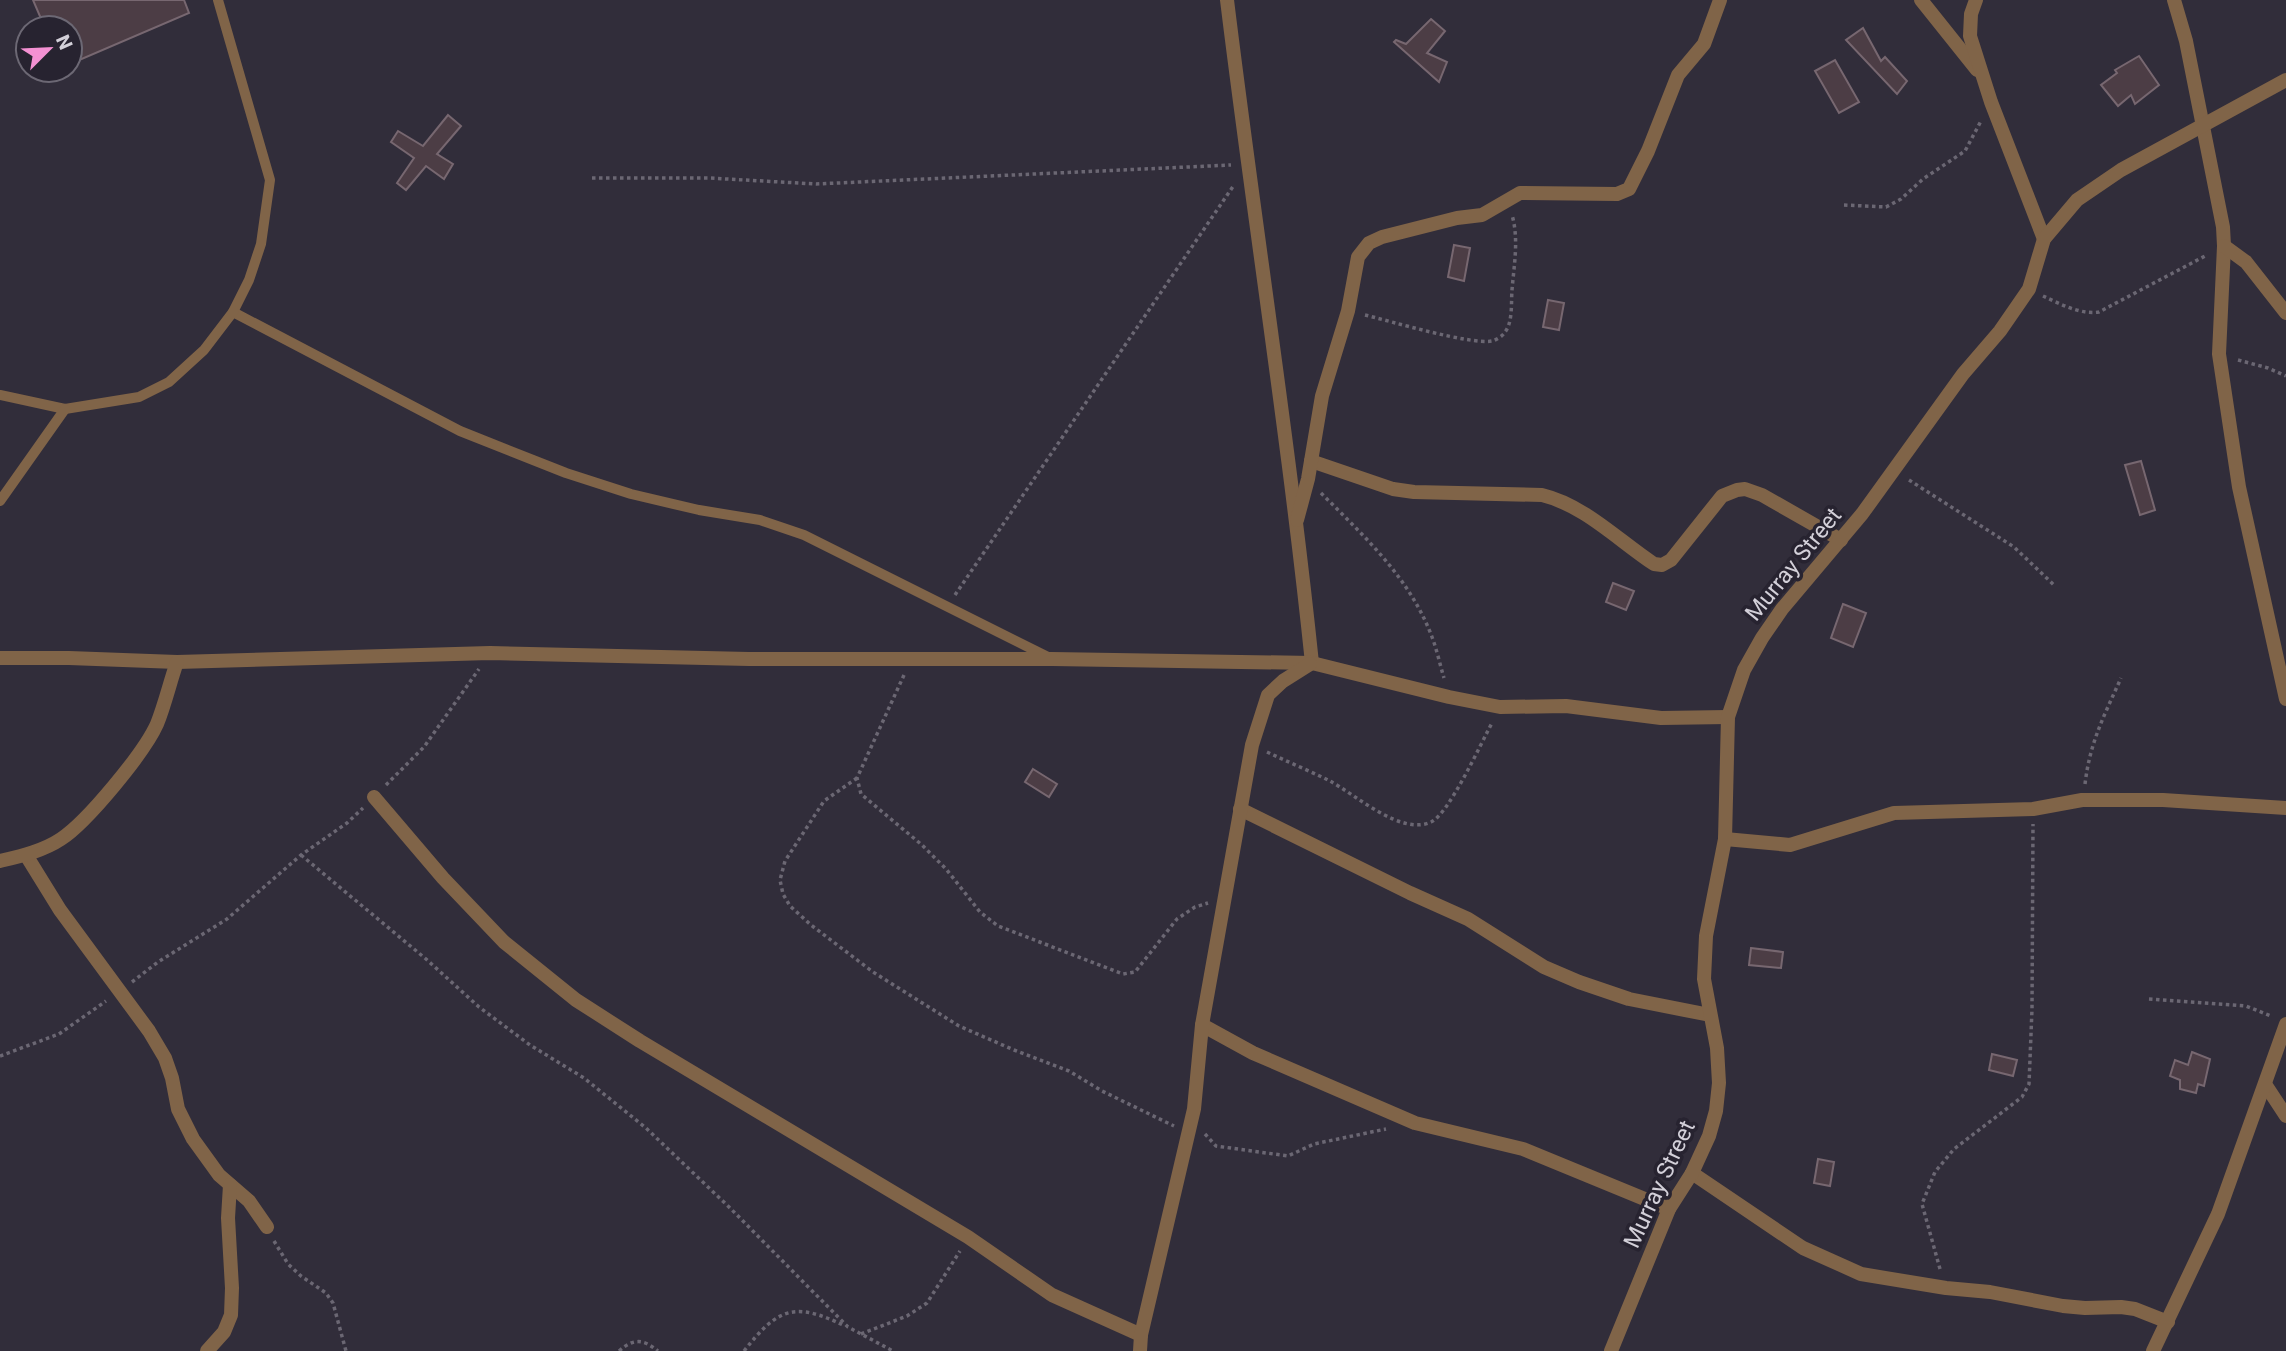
<svg xmlns="http://www.w3.org/2000/svg" width="2286" height="1351" font-family="Roboto,sans-serif">
<rect width="100%" height="100%" fill="#312d3a"/>
<g fill="#4c3d45" stroke="#776770" stroke-width="2">
<polygon points="33,0 184,0 189,13 70,64 70,28 45,28"/>
<polygon points="1431,19 1445,31 1427,53 1447,62 1439,82 1394,42 1396,40 1406,44"/>
<polygon points="1863,28 1881,61 1885,57 1907,81 1897,94 1846,40"/>
<polygon points="2139,56 2159,85 2135,104 2131,95 2118,106 2101,85 2117,73 2115,70"/>
<polygon points="1835,60 1859,102 1839,113 1815,71"/>
<polygon points="448,115 461,126 437,154 453,164 444,179 426,166 406,190 397,183 414,158 391,142 398,131 423,146"/>
<polygon points="1454,245 1470,248 1464,281 1448,277"/>
<polygon points="1548,300 1564,303 1559,330 1543,327"/>
<polygon points="2141,461 2155,510 2140,515 2125,465"/>
<polygon points="1613,583 1634,591 1626,610 1606,602"/>
<polygon points="1843,604 1866,613 1853,647 1831,638"/>
<polygon points="1033,769 1057,784 1049,797 1025,782"/>
<polygon points="1751,948 1783,952 1781,968 1749,965"/>
<polygon points="2192,1052 2210,1059 2204,1086 2198,1084 2196,1093 2180,1089 2180,1080 2170,1076 2175,1060 2188,1065"/>
<polygon points="1992,1054 2017,1060 2013,1076 1989,1070"/>
<polygon points="1818,1159 1834,1162 1830,1186 1814,1183"/>
</g>
<g fill="none" stroke-linecap="round" stroke-linejoin="round">
<g stroke="#6b6773" stroke-width="3.5" stroke-dasharray="3.5 3.5" stroke-linecap="butt">
<polyline points="592,178 709,178 816,184 1231,165"/>
<polyline points="1844,205 1886,207 1901,199 1923,179 1965,151 1981,121"/>
<path d="M2043,296C2060,304 2081,315 2099,312L2207,255"/>
<path d="M1365,315C1390,321 1470,345 1492,341C1496,340 1503,336 1505,332C1513,322 1511,302 1512,290C1514,265 1519,239 1512,215"/>
<polyline points="2238,360 2268,368 2286,376"/>
<polyline points="1909,480 2014,547 2054,585"/>
<path d="M1321,493C1364,536 1410,578 1432,637C1437,650 1440,665 1444,678"/>
<polyline points="955,595 1234,185"/>
<polyline points="904,675 857,778 861,794 922,845 946,869 980,912 998,926 1123,974 1135,972 1177,919 1195,907 1208,903"/>
<path d="M1267,752C1288,762 1310,771 1330,781C1356,795 1401,836 1431,822C1449,814 1481,743 1492,723"/>
<polyline points="857,778 824,801 785,861 780,880 783,894 790,906 811,925 873,972 959,1026 1014,1050 1069,1071 1102,1091 1174,1126"/>
<path d="M2085,784C2090,742 2104,716 2121,678"/>
<polyline points="386,785 424,747 479,669"/>
<polyline points="301,855 426,959 479,1007 530,1045 584,1078 646,1128 729,1207 848,1327 893,1351"/>
<polyline points="132,982 158,962 227,919 301,855 347,823 363,808"/>
<polyline points="2149,999 2246,1006 2271,1016"/>
<polyline points="0,1056 59,1034 106,1001"/>
<polyline points="1205,1134 1216,1146 1288,1156 1314,1144 1386,1129"/>
<polyline points="274,1241 288,1264 301,1276 326,1293 333,1303 346,1351"/>
<polyline points="1940,1269 1922,1204 1935,1172 1954,1149 2022,1097 2029,1084 2032,1009 2033,824"/>
<polyline points="861,1334 907,1316 927,1303 960,1251"/>
<path d="M619,1351C634,1338 643,1339 658,1351"/>
<path d="M744,1351C778,1308 794,1301 845,1326"/>
</g>
<g stroke="#806448" stroke-width="10">
<polyline points="233,312 460,431 566,473 631,494 699,510 760,520 804,535 1048,657"/>
<polyline points="0,395 65,409 139,397 169,382 204,350 233,312 249,280 261,244 270,180 218,0"/>
<polyline points="0,501 65,409"/>
</g>
<g stroke="#806448" stroke-width="14">
<path d="M1227,0C1254,221 1289,441 1312,663"/>
<polyline points="1921,0 1977,70"/>
<polyline points="1976,0 1971,14 1970,36 1991,102 2044,239"/>
<polyline points="2174,0 2186,41 2223,227 2224,246 2219,354 2239,487 2286,699"/>
<polyline points="2224,246 2246,262 2286,313"/>
<path d="M1311,461L1393,489L1414,492L1542,495C1584,505 1619,541 1654,564L1662,565L1671,560L1722,496L1737,490L1745,489L1762,495L1841,540"/>
<polyline points="1297,520 1308,479 1322,396 1348,311 1358,257 1369,243 1382,237 1457,218 1482,215 1520,193 1617,194 1629,189 1648,151 1678,75 1704,44 1720,0"/>
<polyline points="0,658 69,658 177,662 490,653 749,659 1052,659 1312,663 1449,697 1500,707 1566,706 1661,718 1728,717"/>
<polyline points="374,797 443,878 504,942 576,1000 640,1041 968,1237 1052,1295 1141,1335"/>
<polyline points="1240,809 1410,893 1468,919 1544,967 1579,982 1629,999 1710,1015"/>
<polyline points="1725,839 1790,845 1894,813 2033,809 2082,800 2163,800 2286,808"/>
<polyline points="26,855 60,910 149,1031 165,1058 172,1078 178,1109 193,1139 219,1175 249,1201 267,1227"/>
<path d="M0,861C21,856 43,851 61,839C87,822 144,753 157,724C165,704 170,682 177,662"/>
<polyline points="1202,1025 1253,1053 1415,1123 1523,1149 1669,1209"/>
<polyline points="2265,1084 2286,1116"/>
<polyline points="1692,1173 1803,1248 1861,1274 1946,1288 1990,1292 2063,1306 2085,1308 2121,1307 2135,1309 2168,1322"/>
<polyline points="207,1351 224,1332 231,1315 232,1288 228,1218 230,1185"/>
<polyline points="1140,1351 1141,1335 1194,1109 1202,1025 1252,745 1268,695 1283,681 1310,664"/>
<polyline points="1611,1351 1669,1209 1692,1173 1709,1136 1716,1111 1719,1083 1717,1048 1704,979 1706,936 1725,839 1728,717 1744,670 1762,638 1782,609 1862,514 1963,374 2000,331 2029,289 2044,239 2077,200 2121,170 2286,80"/>
<polyline points="2153,1351 2218,1214 2286,1024"/>
</g>
</g>
<g text-anchor="middle" stroke-width="7" stroke-linejoin="round" paint-order="stroke">
<g font-size="23" fill="#d3d0d9" stroke="#272330">
<text transform="translate(1793 564) rotate(-51)" y="8">Murray Street</text>
<text transform="translate(1659 1184) rotate(-65)" y="8">Murray Street</text>
</g>
</g>
<g transform="translate(49 49) rotate(66)"><circle r="33" fill="#272330" stroke="#6c6874" stroke-width="2"/>
<path d="M0-5L12 26L0 18L-12 26Z" fill="#f491d3"/>
<text y="-10" font-size="19" font-weight="bold" text-anchor="middle" fill="#d3d0d9">N</text>
</g>
</svg>
